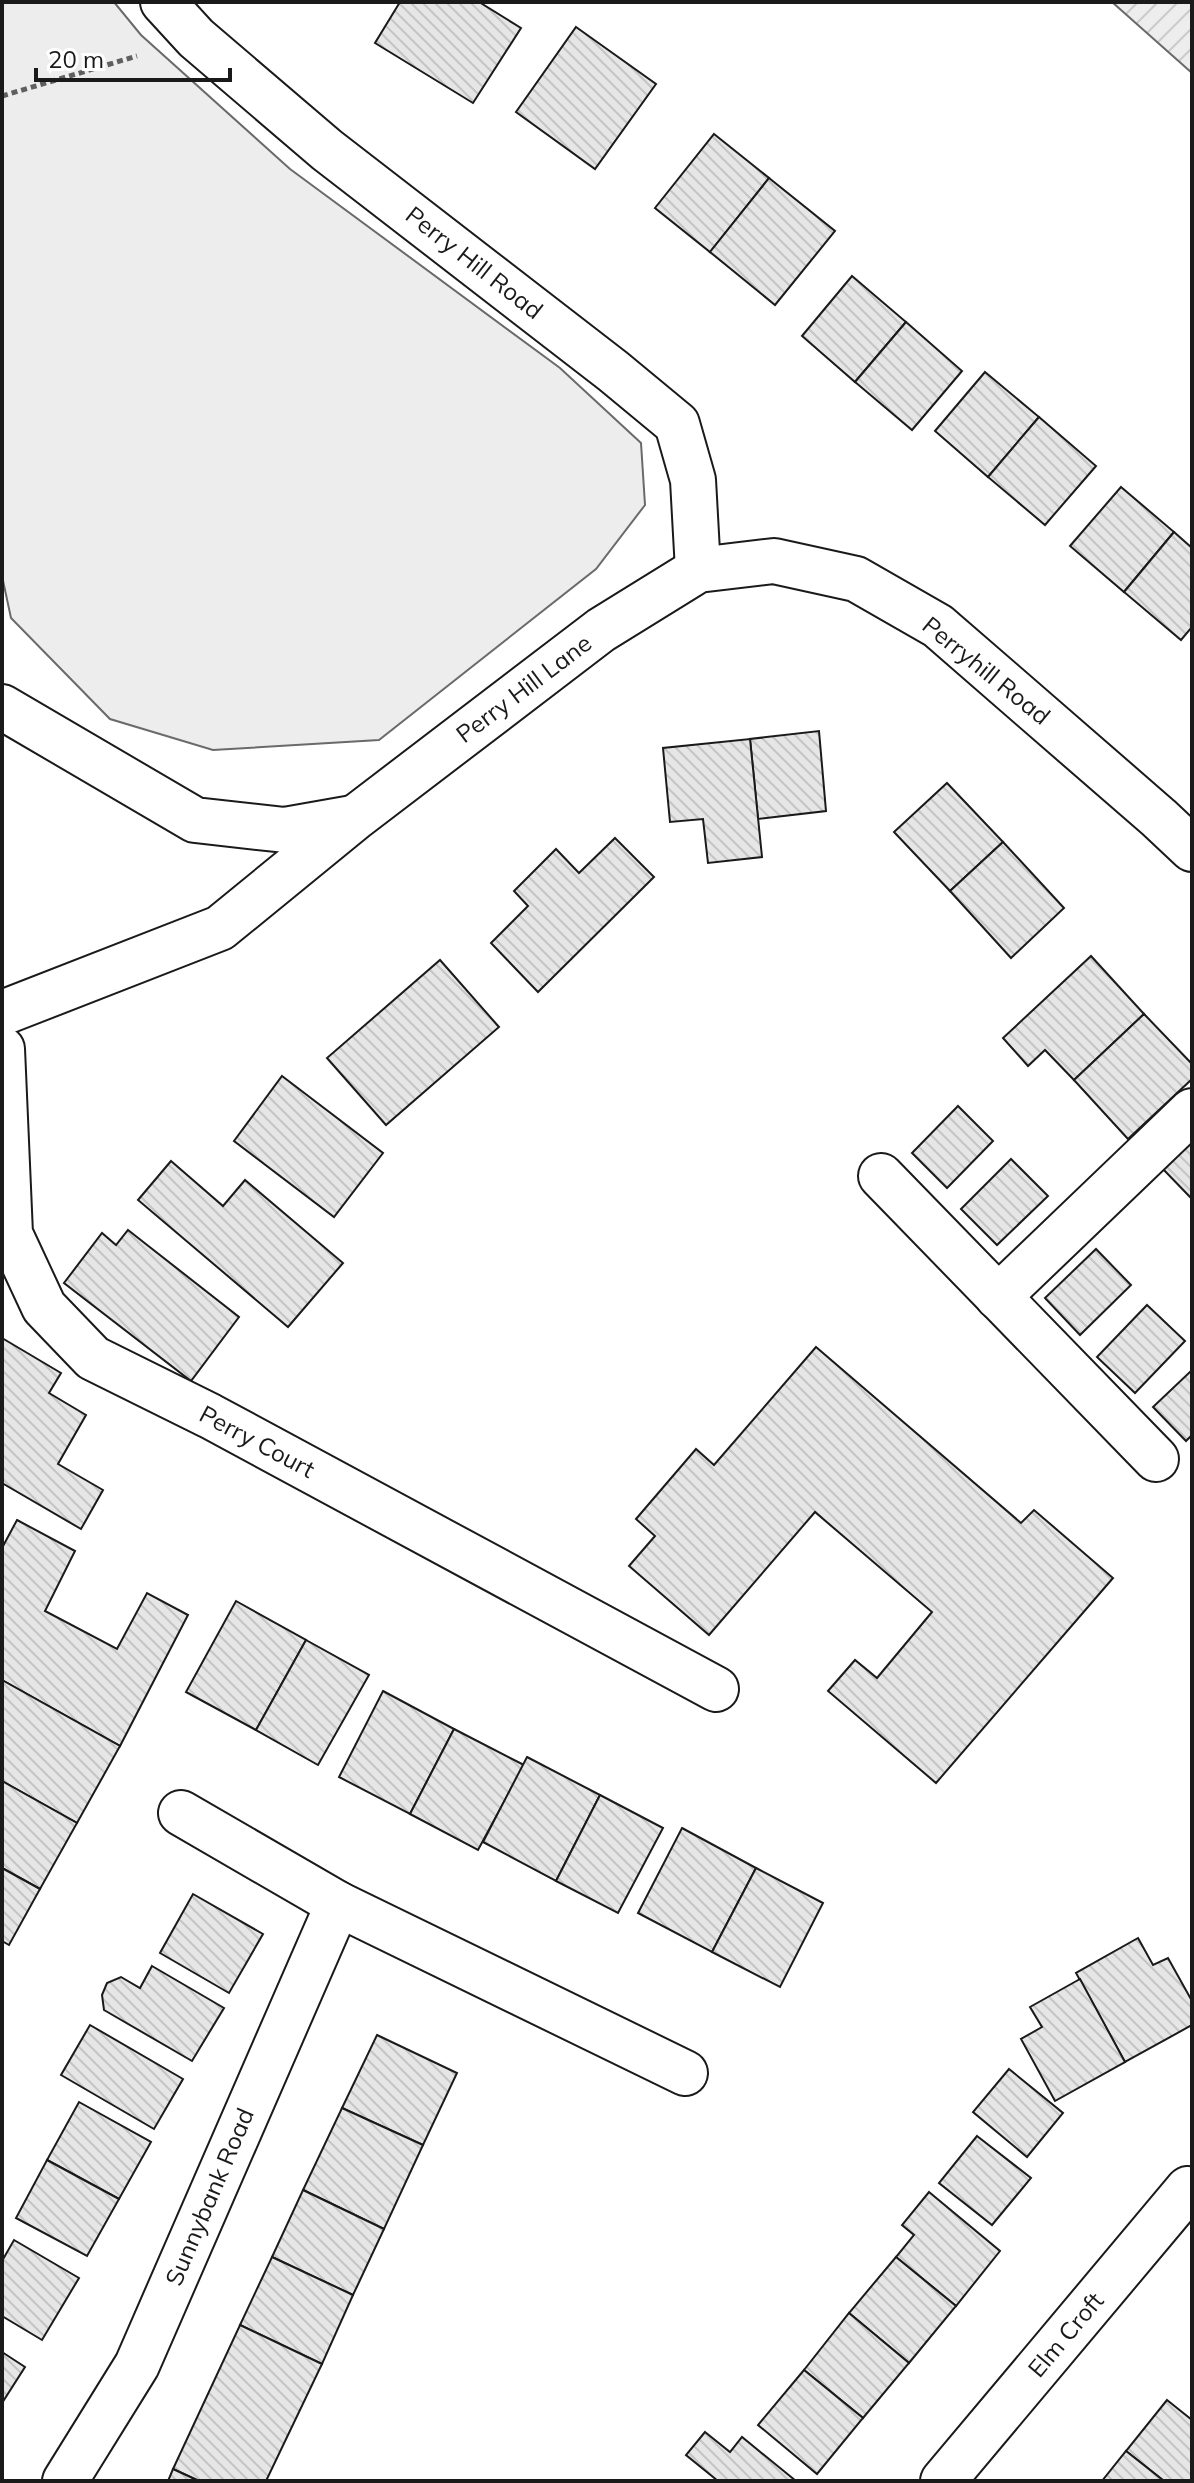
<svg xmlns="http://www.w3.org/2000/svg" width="1194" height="2483" font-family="Mulish,sans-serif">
<defs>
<pattern id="garden-furrows" width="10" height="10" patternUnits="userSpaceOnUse" patternTransform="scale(2)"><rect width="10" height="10" fill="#ededed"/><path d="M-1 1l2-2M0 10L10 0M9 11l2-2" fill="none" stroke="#cbcbcb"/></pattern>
<pattern id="building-back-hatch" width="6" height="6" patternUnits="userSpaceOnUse" patternTransform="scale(2)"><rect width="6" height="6" fill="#e6e6e6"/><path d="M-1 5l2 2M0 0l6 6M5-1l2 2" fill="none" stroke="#c5c5c5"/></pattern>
</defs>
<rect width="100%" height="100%" fill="#fff"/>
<polygon fill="#ededed" stroke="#6a6a6a" stroke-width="2" points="2,2 114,2 141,35 290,169 560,368 641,443 645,505 596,569 379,740 213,750 110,719 11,618 2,576"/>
<polygon fill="url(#garden-furrows)" stroke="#6a6a6a" stroke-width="2" points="1112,2 1192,2 1192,73"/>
<g fill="url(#building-back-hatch)" stroke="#1a1a1a" stroke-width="2">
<polygon points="400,2 479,2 521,28 473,103 375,43"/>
<polygon points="576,27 656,84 595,169 516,112"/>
<polygon points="714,134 769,178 710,252 655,208"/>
<polygon points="769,178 835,231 775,305 710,252"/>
<polygon points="852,276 906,322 855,382 802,336"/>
<polygon points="906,322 962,371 912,430 855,382"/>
<polygon points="985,372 1039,417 988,477 935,431"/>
<polygon points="1039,417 1096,466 1045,525 988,477"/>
<polygon points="1121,487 1174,532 1124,592 1070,546"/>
<polygon points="1174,532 1192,548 1192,627 1181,640 1124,592"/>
<polygon points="819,731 826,811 758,819 750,739"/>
<polygon points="750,739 762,857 708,863 703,819 670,822 663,748"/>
<polygon points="947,783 1003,842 950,891 894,832"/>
<polygon points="615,838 654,877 538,992 491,943 528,906 514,891 556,849 579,873"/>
<polygon points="1003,842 1064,908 1011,958 950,891"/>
<polygon points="1091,956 1144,1014 1074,1080 1045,1050 1028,1066 1003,1038"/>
<polygon points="440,960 499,1027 386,1125 327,1058"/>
<polygon points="1144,1014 1192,1064 1192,1079 1128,1139 1074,1080"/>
<polygon points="282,1076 383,1153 334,1217 234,1141"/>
<polygon points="958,1106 993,1141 947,1188 912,1153"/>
<polygon points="1192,1136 1192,1197 1191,1198 1161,1167"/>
<polygon points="1011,1159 1048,1196 997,1245 961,1209"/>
<polygon points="171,1161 223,1206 245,1180 343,1263 288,1327 138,1200"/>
<polygon points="128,1230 239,1317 191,1381 64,1283 102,1233 116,1245"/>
<polygon points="1096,1249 1131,1285 1080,1335 1045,1298"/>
<polygon points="1147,1305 1185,1341 1135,1393 1097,1357"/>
<polygon points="2,1338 61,1373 49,1393 86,1415 58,1464 103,1490 81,1529 2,1483"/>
<polygon points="816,1347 1021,1523 1034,1510 1113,1578 936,1783 828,1691 855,1660 877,1678 932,1612 815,1512 709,1635 629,1566 655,1536 636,1519 696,1449 714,1465"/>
<polygon points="1192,1370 1192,1435 1186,1441 1153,1407"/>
<polygon points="17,1520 75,1551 45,1611 117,1649 147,1593 188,1615 120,1746 2,1680 2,1548"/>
<polygon points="236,1601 306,1640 256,1730 186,1692"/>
<polygon points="306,1640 369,1675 318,1765 256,1730"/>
<polygon points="2,1680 120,1746 77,1823 2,1781"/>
<polygon points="383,1691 454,1729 410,1814 339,1777"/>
<polygon points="454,1729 524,1765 478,1850 410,1814"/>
<polygon points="527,1757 600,1795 556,1881 483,1842"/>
<polygon points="2,1781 77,1823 40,1889 2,1868"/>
<polygon points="600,1795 663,1828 618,1913 556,1881"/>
<polygon points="682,1828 756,1868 712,1952 638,1913"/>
<polygon points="2,1868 40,1889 9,1945 2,1941"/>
<polygon points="756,1868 823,1903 780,1987 712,1952"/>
<polygon points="193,1894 263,1934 229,1993 160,1953"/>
<polygon points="1138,1938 1153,1965 1168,1958 1192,2001 1192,2025 1125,2062 1076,1973"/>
<polygon points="152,1966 224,2008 192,2061 104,2010 102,1995 107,1983 121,1977 140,1988"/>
<polygon points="1080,1979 1125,2062 1055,2101 1021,2039 1042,2027 1030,2007"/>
<polygon points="90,2025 183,2079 154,2129 61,2075"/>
<polygon points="377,2035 457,2073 423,2145 342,2108"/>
<polygon points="1009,2069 1063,2113 1027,2157 973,2112"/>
<polygon points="79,2102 151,2142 119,2199 47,2160"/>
<polygon points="342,2108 423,2145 384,2229 303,2190"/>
<polygon points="977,2136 1031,2178 992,2225 939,2183"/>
<polygon points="47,2160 119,2199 87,2256 16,2218"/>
<polygon points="303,2190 384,2229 353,2295 272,2257"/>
<polygon points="929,2192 1000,2251 956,2306 896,2257 914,2235 902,2225"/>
<polygon points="14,2240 79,2278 42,2340 2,2316 2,2261"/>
<polygon points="272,2257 353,2295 322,2364 240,2325"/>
<polygon points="896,2257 956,2306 909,2363 849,2313"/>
<polygon points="849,2313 909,2363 863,2418 804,2370"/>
<polygon points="240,2325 322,2364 266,2481 199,2481 173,2469"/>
<polygon points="2,2352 25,2367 2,2403"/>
<polygon points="804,2370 863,2418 817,2474 758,2425"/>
<polygon points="1167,2400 1192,2420 1192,2481 1164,2481 1126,2451"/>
<polygon points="705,2432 730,2452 742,2437 796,2481 718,2481 686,2455"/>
<polygon points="1126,2451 1164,2481 1102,2481"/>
<polygon points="173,2469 199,2481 168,2481"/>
</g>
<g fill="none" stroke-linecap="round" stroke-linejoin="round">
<defs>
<g id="minor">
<polyline points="163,2 196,38 327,150 613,371 677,424 693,480 698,570"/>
<polyline points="2,707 195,820 285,830 353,818"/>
<polyline points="2,1013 220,928 356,817 601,630 698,570 774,561 856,579 938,626 1159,818 1192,849"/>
<polyline points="2,1049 10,1234 44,1307 93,1358 210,1416 716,1689"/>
<polyline points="881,1176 1156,1459"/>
<polyline points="998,1297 1192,1111"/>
<polyline points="181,1813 338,1904 685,2073"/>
<polyline points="65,2481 137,2365 338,1904"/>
<polyline points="943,2481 1188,2189"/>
</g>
</defs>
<use href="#minor" stroke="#1a1a1a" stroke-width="48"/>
<polyline stroke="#5f5f5f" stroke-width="5" stroke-dasharray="6 4" stroke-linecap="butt" points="2,96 137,56"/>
<use href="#minor" stroke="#fff" stroke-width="44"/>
</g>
<g text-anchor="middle" stroke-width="6" stroke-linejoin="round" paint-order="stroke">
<g font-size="24" fill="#1a1a1a" stroke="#fff">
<text transform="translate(474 263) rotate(38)" y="8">Perry Hill Road</text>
<text transform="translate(986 671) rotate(39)" y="8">Perryhill Road</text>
<text transform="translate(524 689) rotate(-37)" y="8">Perry Hill Lane</text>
<text transform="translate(257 1442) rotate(28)" y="8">Perry Court</text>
<text transform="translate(210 2197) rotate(-67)" y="8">Sunnybank Road</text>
<text transform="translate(1066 2335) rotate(-50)" y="8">Elm Croft</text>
</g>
</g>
<rect width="1194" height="2483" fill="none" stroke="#1a1a1a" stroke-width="8"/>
<path d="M36 68v12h194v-12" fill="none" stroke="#1a1a1a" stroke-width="4"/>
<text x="48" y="68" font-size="24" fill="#1a1a1a" stroke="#ffffff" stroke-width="6" paint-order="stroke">20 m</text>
</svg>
